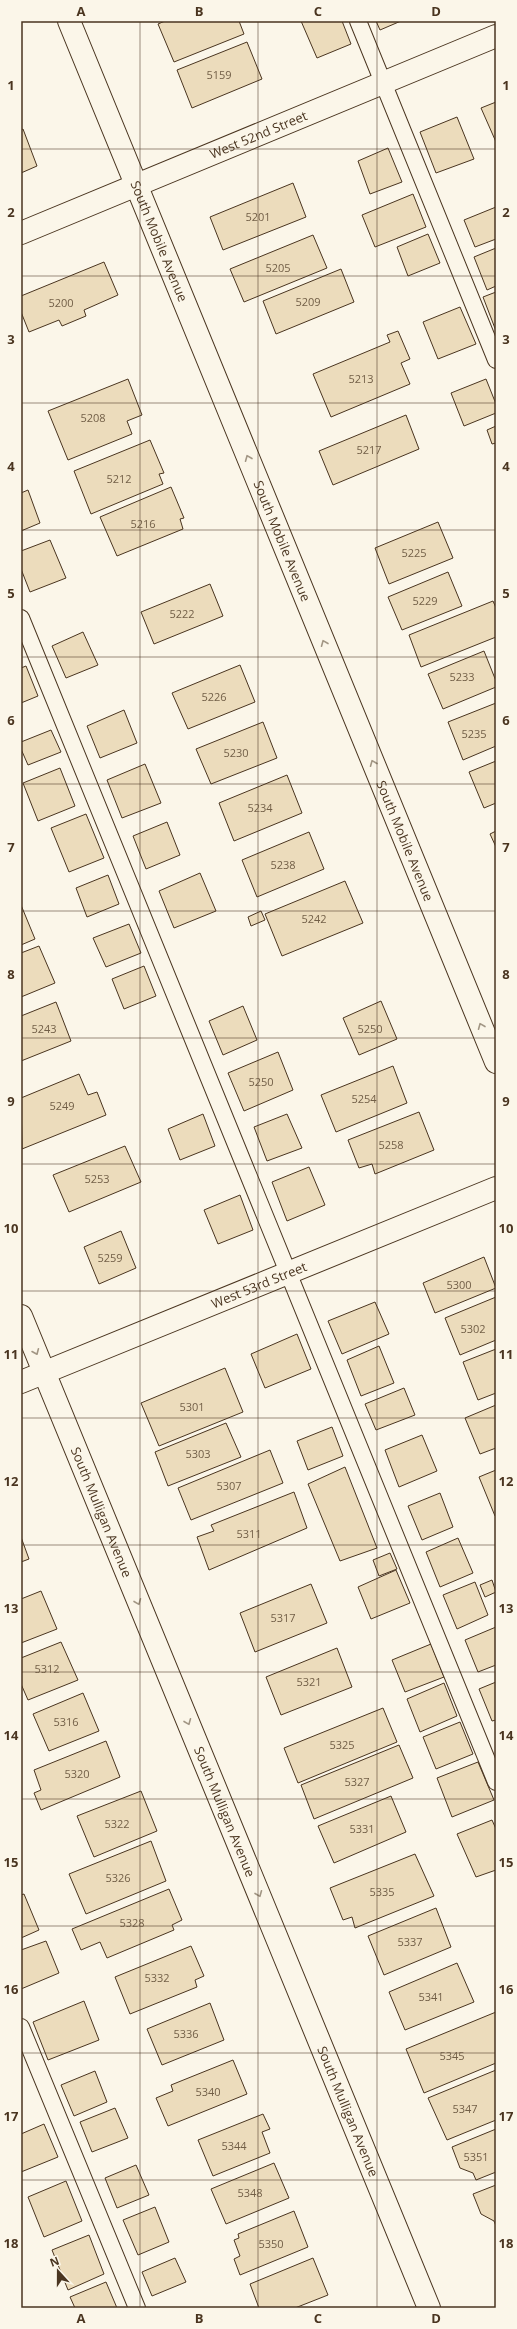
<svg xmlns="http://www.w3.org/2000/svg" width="517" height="2329" font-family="'Open Sans',sans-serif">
<rect width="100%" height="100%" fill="#fbf6e9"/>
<g fill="#ecdcbc" stroke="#4a3520">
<polygon points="165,21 239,21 244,34 174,62 158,24"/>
<polygon points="301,21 342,21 351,44 317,58"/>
<polygon points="376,21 401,21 380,30"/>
<polygon points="247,42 262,79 192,108 177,70"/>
<polygon points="496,102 496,142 481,108"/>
<polygon points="457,117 474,159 436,173 420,132"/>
<polygon points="23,129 37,166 21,173 21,130"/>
<polygon points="388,148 402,182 370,194 358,161"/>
<polygon points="293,183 306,217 223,250 210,217"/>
<polygon points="413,194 426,227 375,247 362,215"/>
<polygon points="496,207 496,239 475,247 464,220"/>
<polygon points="428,234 440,263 408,276 397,247"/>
<polygon points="313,235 327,268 244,302 230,269"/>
<polygon points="496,248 496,286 487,290 474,257"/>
<polygon points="104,262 118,295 84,310 86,316 62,326 59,320 29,332 21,312 21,296"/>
<polygon points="341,269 354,302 276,334 263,301"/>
<polygon points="496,292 496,331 483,297"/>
<polygon points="460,307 476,344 438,359 423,322"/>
<polygon points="398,331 410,359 401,363 410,384 331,417 313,374 390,342 387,335"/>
<polygon points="128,379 142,415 127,421 132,434 68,460 48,411"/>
<polygon points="486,379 496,404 496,413 464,426 451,393"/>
<polygon points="406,415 419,449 333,485 319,451"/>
<polygon points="496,426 496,443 492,444 487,430"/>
<polygon points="150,440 164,473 159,474 163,484 91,514 74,471"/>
<polygon points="171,487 184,518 180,519 183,529 117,556 100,517"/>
<polygon points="28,490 40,523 21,531 21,493"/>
<polygon points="438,522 453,558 389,584 375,548"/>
<polygon points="50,540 66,578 30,592 21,569 21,551"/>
<polygon points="448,572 462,606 402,630 388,597"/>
<polygon points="210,584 223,616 154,644 141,612"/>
<polygon points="493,601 496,608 496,637 421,667 409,635"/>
<polygon points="83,632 98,665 66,678 52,646"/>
<polygon points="484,651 496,681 496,687 443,709 428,674"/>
<polygon points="240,665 255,702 188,729 172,693"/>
<polygon points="26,666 38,696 21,703 21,668"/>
<polygon points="496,703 496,746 463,760 448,722"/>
<polygon points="124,710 137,743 100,758 87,726"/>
<polygon points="263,722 277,758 211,784 196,749"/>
<polygon points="51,730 61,752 28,765 21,749 21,742"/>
<polygon points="496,761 496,803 484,808 469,772"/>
<polygon points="145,764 161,803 122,818 107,780"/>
<polygon points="60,768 75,806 38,821 23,783"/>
<polygon points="287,775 302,813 234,841 219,803"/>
<polygon points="86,814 104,858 69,872 51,828"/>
<polygon points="167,822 180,855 146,869 133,836"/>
<polygon points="496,831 496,847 490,834"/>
<polygon points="309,832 324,869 257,897 242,860"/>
<polygon points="200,873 216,911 174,928 159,891"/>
<polygon points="108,875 119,904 87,917 76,888"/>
<polygon points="345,881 363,923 282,956 265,914"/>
<polygon points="21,905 35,939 21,945"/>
<polygon points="261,911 265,920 251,926 248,917"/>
<polygon points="129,924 141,953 106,967 93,938"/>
<polygon points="39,946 55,983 21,997 21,953"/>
<polygon points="144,966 156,996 124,1009 112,979"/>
<polygon points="381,1001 397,1039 359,1055 343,1018"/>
<polygon points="56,1002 71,1041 21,1061 21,1016"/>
<polygon points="243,1006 257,1040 223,1055 209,1021"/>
<polygon points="278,1052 293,1090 244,1111 228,1073"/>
<polygon points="393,1066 407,1103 336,1132 321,1095"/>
<polygon points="79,1074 88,1095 97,1092 106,1115 22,1149 21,1098"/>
<polygon points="419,1112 434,1150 375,1174 372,1164 359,1168 348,1140"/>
<polygon points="203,1114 215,1146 180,1160 168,1129"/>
<polygon points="287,1114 302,1148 267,1161 254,1127"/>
<polygon points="125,1146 141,1182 69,1212 53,1175"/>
<polygon points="309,1167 325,1205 287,1221 272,1182"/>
<polygon points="240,1195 253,1230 218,1244 204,1210"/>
<polygon points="121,1231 136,1268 99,1284 84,1247"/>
<polygon points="484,1257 496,1288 435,1313 423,1283"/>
<polygon points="496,1297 496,1340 460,1355 445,1318"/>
<polygon points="375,1302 389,1334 342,1354 328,1321"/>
<polygon points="297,1334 311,1369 265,1388 251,1354"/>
<polygon points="379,1346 394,1383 361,1396 347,1360"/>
<polygon points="496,1349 496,1393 478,1400 463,1362"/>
<polygon points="225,1368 243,1412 159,1446 141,1403"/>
<polygon points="404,1388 415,1415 376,1430 365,1404"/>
<polygon points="496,1405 496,1448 480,1454 465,1418"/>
<polygon points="226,1423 241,1457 168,1486 155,1452"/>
<polygon points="332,1427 343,1456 308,1470 297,1441"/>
<polygon points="422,1435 437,1471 399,1487 385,1450"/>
<polygon points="270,1450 283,1483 191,1520 178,1488"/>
<polygon points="345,1467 377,1548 340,1561 308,1484"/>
<polygon points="496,1470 496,1515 495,1516 479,1477"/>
<polygon points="294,1492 307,1528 209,1570 197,1537 214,1531 211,1525"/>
<polygon points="440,1493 453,1527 422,1540 408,1506"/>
<polygon points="21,1537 29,1559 21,1562"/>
<polygon points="458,1538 473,1573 440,1587 426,1552"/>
<polygon points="390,1553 397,1569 379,1576 373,1560"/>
<polygon points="396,1570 410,1603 371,1619 358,1587"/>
<polygon points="492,1580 496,1592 485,1597 480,1585"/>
<polygon points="475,1582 488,1615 457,1629 443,1595"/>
<polygon points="311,1584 327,1623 255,1652 240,1613"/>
<polygon points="41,1591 57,1629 21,1643 21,1599"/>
<polygon points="496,1627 496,1665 478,1672 465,1640"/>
<polygon points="61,1642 78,1680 28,1700 21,1684 21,1658"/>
<polygon points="431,1644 444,1677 405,1692 392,1660"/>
<polygon points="337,1648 352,1687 281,1715 266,1677"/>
<polygon points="496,1682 496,1720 492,1721 479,1689"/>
<polygon points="444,1683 457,1716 420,1732 407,1699"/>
<polygon points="83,1693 99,1731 49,1751 33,1714"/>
<polygon points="383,1708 397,1742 298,1783 284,1748"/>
<polygon points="460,1722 473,1754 436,1769 423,1737"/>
<polygon points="106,1741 120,1777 41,1810 34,1793 41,1790 34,1770"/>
<polygon points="399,1745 413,1778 314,1819 301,1785"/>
<polygon points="478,1762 494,1800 452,1817 437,1778"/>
<polygon points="141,1791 157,1831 94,1857 77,1816"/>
<polygon points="391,1796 406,1832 334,1863 318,1826"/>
<polygon points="492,1820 496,1829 496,1870 476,1877 457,1834"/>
<polygon points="151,1841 166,1881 86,1914 69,1874"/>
<polygon points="415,1854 434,1896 355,1928 352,1917 343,1920 330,1888"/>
<polygon points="169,1889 182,1920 172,1925 174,1930 107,1958 100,1942 81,1950 72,1929"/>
<polygon points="24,1894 39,1930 21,1938 21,1895"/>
<polygon points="436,1908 451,1947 384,1975 368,1936"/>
<polygon points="46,1941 59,1973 21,1989 21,1950"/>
<polygon points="191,1946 204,1976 195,1980 197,1987 130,2014 115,1977"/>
<polygon points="457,1963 474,2002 405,2030 389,1992"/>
<polygon points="84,2001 99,2040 48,2060 33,2022"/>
<polygon points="210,2003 224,2040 162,2065 147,2029"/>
<polygon points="496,2012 496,2063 424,2093 406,2049"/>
<polygon points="233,2060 247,2094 168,2126 156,2098 173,2091 171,2085"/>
<polygon points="496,2070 496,2120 447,2140 428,2098"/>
<polygon points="95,2071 107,2102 74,2116 61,2085"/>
<polygon points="115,2108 128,2138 92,2152 80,2122"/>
<polygon points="263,2114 270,2129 262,2132 270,2153 213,2176 198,2140"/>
<polygon points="44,2124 58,2157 21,2172 21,2134"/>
<polygon points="496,2129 496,2172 476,2180 473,2173 460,2168 452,2147"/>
<polygon points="274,2163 289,2198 226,2224 211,2189"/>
<polygon points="136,2165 149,2195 117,2208 105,2178"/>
<polygon points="66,2181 82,2221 44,2237 28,2197"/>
<polygon points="496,2185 496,2226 494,2221 481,2214 473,2194"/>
<polygon points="155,2207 169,2242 138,2255 123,2220"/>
<polygon points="294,2211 308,2247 240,2275 234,2259 240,2256 234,2240 239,2238 238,2234"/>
<polygon points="89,2235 104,2274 68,2290 52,2250"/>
<polygon points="175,2258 186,2282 152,2296 142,2272"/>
<polygon points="313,2258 328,2295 295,2308 259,2308 250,2284"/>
<polygon points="106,2282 117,2308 75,2308 70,2297"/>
</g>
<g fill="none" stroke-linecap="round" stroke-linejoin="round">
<defs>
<g id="lane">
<polyline points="358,21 496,360"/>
<polyline points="21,618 496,1782"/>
<polyline points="21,2027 137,2308"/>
</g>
<g id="street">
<path id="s1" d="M69,21L496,1062"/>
<path id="s2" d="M21,233L496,36"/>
<path id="s3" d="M21,1316L429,2308"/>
<path id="s4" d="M21,1382L496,1188"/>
</g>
</defs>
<use href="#lane" stroke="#4a3520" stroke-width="18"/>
<use href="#street" stroke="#4a3520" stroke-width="24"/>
<use href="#lane" stroke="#fbf6e9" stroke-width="16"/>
<use href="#street" stroke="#fbf6e9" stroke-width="22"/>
</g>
<defs><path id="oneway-chevron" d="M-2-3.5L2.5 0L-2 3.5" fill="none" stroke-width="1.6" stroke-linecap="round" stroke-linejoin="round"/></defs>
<g stroke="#a29684">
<use href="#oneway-chevron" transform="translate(248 458) rotate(-112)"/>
<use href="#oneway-chevron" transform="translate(324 643) rotate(-112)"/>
<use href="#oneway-chevron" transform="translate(373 763) rotate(-112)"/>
<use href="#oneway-chevron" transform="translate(481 1026) rotate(-112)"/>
<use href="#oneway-chevron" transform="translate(36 1352) rotate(67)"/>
<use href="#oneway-chevron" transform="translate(138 1602) rotate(68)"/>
<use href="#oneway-chevron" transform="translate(188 1722) rotate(68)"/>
<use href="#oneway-chevron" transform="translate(259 1894) rotate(68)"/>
</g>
<path fill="none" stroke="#4a3520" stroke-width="1" stroke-opacity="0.55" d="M140,21V2308M258,21V2308M377,21V2308M21,149H496M21,276H496M21,403H496M21,530H496M21,657H496M21,784H496M21,911H496M21,1038H496M21,1164H496M21,1291H496M21,1418H496M21,1545H496M21,1672H496M21,1799H496M21,1926H496M21,2053H496M21,2180H496"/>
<g text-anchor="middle" stroke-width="3" stroke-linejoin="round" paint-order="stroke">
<g font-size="11" fill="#725f47">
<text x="219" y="79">5159</text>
<text x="258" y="221">5201</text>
<text x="278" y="272">5205</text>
<text x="308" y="306">5209</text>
<text x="61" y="307">5200</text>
<text x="361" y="383">5213</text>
<text x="93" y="422">5208</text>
<text x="369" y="454">5217</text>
<text x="119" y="483">5212</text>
<text x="143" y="528">5216</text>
<text x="414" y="557">5225</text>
<text x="425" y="605">5229</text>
<text x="182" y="618">5222</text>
<text x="462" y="681">5233</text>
<text x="214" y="701">5226</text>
<text x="474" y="738">5235</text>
<text x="236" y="757">5230</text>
<text x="260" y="812">5234</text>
<text x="283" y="869">5238</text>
<text x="314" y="923">5242</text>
<text x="44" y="1033">5243</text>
<text x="370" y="1033">5250</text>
<text x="261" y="1086">5250</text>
<text x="364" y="1103">5254</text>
<text x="62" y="1110">5249</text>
<text x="391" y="1149">5258</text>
<text x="97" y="1183">5253</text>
<text x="110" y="1262">5259</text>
<text x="459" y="1289">5300</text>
<text x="473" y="1333">5302</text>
<text x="192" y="1411">5301</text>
<text x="198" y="1458">5303</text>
<text x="229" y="1490">5307</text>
<text x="249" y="1538">5311</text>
<text x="283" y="1622">5317</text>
<text x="47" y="1673">5312</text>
<text x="309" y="1686">5321</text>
<text x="66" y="1726">5316</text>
<text x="342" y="1749">5325</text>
<text x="77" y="1778">5320</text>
<text x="357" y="1786">5327</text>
<text x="117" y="1828">5322</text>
<text x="362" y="1833">5331</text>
<text x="118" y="1882">5326</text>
<text x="382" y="1896">5335</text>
<text x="132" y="1927">5328</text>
<text x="410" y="1946">5337</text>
<text x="157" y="1982">5332</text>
<text x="431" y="2001">5341</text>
<text x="186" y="2038">5336</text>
<text x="452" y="2060">5345</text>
<text x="208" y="2096">5340</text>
<text x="465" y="2113">5347</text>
<text x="234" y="2150">5344</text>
<text x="476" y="2161">5351</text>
<text x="250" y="2197">5348</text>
<text x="271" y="2248">5350</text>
</g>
<g font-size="13" fill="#4a3520" stroke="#fbf6e9">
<text dy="5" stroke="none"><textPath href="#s2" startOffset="257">West 52nd Street</textPath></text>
<text dy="5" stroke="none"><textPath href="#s1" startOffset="238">South Mobile Avenue</textPath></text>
<text dy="5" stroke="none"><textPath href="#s1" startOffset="562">South Mobile Avenue</textPath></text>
<text dy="5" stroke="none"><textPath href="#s1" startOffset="886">South Mobile Avenue</textPath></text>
<text dy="5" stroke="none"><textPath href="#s4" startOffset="257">West 53rd Street</textPath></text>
<text dy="5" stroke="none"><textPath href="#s3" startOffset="212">South Mulligan Avenue</textPath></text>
<text dy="5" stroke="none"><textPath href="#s3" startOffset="536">South Mulligan Avenue</textPath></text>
<text dy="5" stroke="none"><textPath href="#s3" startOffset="860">South Mulligan Avenue</textPath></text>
</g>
</g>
<rect width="517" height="2329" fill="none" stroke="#fbf6e9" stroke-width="44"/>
<g transform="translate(58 2271) rotate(339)" stroke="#fbf6e9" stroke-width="3" paint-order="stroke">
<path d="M0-3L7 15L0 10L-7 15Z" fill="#4a3520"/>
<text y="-6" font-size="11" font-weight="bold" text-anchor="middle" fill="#4a3520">N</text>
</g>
<rect x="22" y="22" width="473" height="2285" fill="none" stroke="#4a3520" stroke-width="1.5"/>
<g font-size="13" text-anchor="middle" font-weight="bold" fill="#4a3520">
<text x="81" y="16">A</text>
<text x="199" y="16">B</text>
<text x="318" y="16">C</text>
<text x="436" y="16">D</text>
<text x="11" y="90">1</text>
<text x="506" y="90">1</text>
<text x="11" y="217">2</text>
<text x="506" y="217">2</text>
<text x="11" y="344">3</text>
<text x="506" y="344">3</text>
<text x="11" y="471">4</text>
<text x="506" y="471">4</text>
<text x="11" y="598">5</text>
<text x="506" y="598">5</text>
<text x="11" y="725">6</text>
<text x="506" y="725">6</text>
<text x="11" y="852">7</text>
<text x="506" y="852">7</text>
<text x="11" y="979">8</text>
<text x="506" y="979">8</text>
<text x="11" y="1106">9</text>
<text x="506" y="1106">9</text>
<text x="11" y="1233">10</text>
<text x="506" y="1233">10</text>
<text x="11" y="1359">11</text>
<text x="506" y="1359">11</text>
<text x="11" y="1486">12</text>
<text x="506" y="1486">12</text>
<text x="11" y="1613">13</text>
<text x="506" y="1613">13</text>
<text x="11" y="1740">14</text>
<text x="506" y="1740">14</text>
<text x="11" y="1867">15</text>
<text x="506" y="1867">15</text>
<text x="11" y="1994">16</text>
<text x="506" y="1994">16</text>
<text x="11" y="2121">17</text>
<text x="506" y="2121">17</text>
<text x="11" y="2248">18</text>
<text x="506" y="2248">18</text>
<text x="81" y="2323">A</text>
<text x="199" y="2323">B</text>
<text x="318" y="2323">C</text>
<text x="436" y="2323">D</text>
</g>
</svg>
